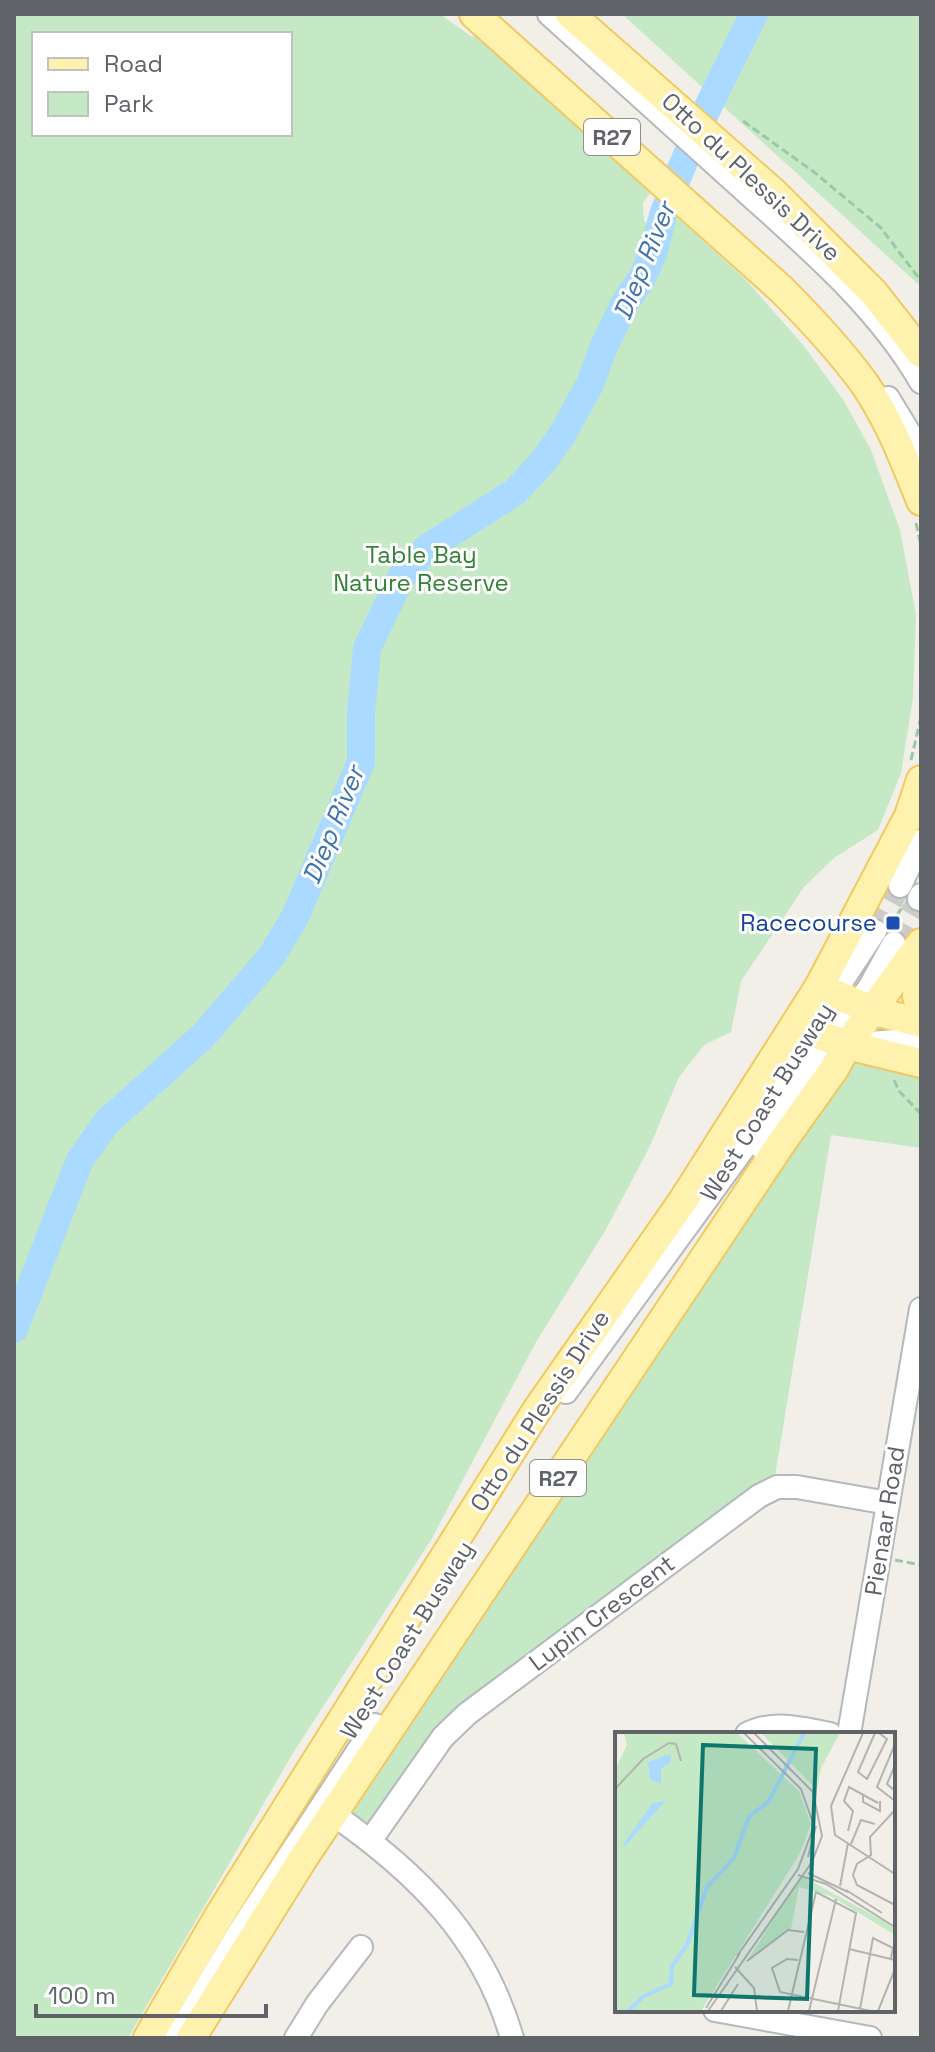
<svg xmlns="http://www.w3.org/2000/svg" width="935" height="2052" font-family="'Space Grotesk',sans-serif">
<rect width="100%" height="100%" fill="#f1efe8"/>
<g fill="#c5e8c5" fill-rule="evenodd">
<path d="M14,14H440L472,37L475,34L650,193L643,203L644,221L665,240L672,213L745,279L804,346L844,401L871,450L900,530L916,615L913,698L901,773L878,830L834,858L804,887L741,981L731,1032L704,1045L679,1077L650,1146L605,1231L536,1342L431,1540L293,1753L128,2038H14ZM34,34H290V134H34Z"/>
<polygon points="622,14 921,14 921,288 918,284"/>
<polygon points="847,1045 921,1063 921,1148 831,1135 776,1470 777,1487 467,1714 370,1841 333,1814"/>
</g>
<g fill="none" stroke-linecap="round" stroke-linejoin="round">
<polyline stroke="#aadaff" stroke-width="28" points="14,1329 80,1160 107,1122 203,1036 271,957 295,917 361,762 361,714 367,648 402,576 427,548 515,492 542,463 562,435 590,384 604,346 626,301 642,278 654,251 663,215 680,171 707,109 754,14"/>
<g stroke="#ccccc8" stroke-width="22" stroke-dasharray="22 11" stroke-linecap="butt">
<polyline points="875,931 900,886"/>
<polyline points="894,943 919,899"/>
</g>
<defs>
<g id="minor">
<path d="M549,14C614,73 679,131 744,190C808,248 877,306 921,382"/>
<polyline points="888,398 910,434 921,462"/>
<polyline points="900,886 921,841"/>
<polyline points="919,899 921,895"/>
<polyline points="859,1044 895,1041 921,1048"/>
<polyline points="762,1148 832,1039 869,988 894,943"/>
<polyline points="566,1392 746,1145 804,1050 834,993 875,931"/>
<path d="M747,1734C774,1720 802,1729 830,1734"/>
<polyline points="849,1734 921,1309"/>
<path d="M333,1814C416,1872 483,1937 512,2038"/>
<polyline points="370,1841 443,1737 467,1714 759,1496 777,1487 797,1487 888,1503"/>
<polyline points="715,2010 870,2038"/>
<polyline points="176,2038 241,1929 375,1725"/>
<polyline points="296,2038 317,2004 361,1947"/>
</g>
<g id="major">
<path d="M474,14L781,289C811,319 839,349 864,383C889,419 905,461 921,501"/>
<polyline points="570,14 774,193 873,292 921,353"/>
<polyline points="921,963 917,996 921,1010"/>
<polyline points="819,987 874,1011 921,1023"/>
<polyline points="795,1026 847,1045 921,1063"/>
<polyline points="148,2038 219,1916 537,1410 682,1202 819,987 909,816 921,780"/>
<polyline points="191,2038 302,1860 782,1142 834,1069 847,1045 921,943"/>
</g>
</defs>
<use href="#minor" stroke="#b5b8bc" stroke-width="26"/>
<use href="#major" stroke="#f2c960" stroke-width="32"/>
<g stroke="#9cc7a9" stroke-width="3" stroke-dasharray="8 4" stroke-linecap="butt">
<polyline points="743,121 814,172 881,228 921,281"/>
<polyline points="916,523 921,546"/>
<polyline points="911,760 921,717"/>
<polyline points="891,926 903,905"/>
<polyline points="894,1080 899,1091 921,1114"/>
<polyline points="895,1560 921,1565"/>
</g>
<use href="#minor" stroke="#fff" stroke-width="22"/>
<use href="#major" stroke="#fff2af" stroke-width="28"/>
</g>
<rect fill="#1a4fb4" stroke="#fff" stroke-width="3" x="885" y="915" width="16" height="16" rx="4"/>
<g text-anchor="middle" stroke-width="6" stroke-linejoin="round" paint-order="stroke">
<g fill="#fff" stroke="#8f9295" stroke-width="2">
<rect x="584" y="119" width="56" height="36" rx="6"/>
<rect x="530" y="1460" width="56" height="36" rx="6"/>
</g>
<g font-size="22" font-weight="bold" fill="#5f6368">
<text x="612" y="145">R27</text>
<text x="558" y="1486">R27</text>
</g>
<g font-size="24" fill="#5f6368" stroke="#fff">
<text transform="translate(751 177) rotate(43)" y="8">Otto du Plessis Drive</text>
<text transform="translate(767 1102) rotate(-58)" y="8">West Coast Busway</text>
<text transform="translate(540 1411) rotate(-57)" y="8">Otto du Plessis Drive</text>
<text transform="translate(885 1521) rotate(-81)" y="8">Pienaar Road</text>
<text transform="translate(602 1613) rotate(-37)" y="8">Lupin Crescent</text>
<text transform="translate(407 1640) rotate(-58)" y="8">West Coast Busway</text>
</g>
<g font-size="24" fill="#348238" stroke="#fff">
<text x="421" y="563">Table Bay<tspan x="421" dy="28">Nature Reserve</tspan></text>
</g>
<g font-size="24" fill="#164399" stroke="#fff" text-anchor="end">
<text x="877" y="931">Racecourse</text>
</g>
<g font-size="26" font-style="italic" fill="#4174aa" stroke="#fff">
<text transform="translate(644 261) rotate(-68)" y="9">Diep River</text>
<text transform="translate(333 825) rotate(-68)" y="9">Diep River</text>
</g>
</g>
<g transform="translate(615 1732)">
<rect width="280" height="280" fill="#f1efe8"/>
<path d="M9,1H122L184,59L196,92L185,121L86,279H0V38L12,13ZM146,1H225L206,36L202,58ZM186,144L280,195V203L216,164L184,155L176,197L134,226Z" fill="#c5e8c5"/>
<path d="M56,22L55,31L46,36V52L35,47L33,30ZM51,68L11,113L7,114L37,72Z" fill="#aadaff"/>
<path fill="none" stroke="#aadaff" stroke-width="4" d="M13,279L29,264L56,252L57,234L72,213L92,155L119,126L134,85L154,69L189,1"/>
<path fill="none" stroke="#b3b3b1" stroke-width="2" d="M248,1L216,74L220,103L280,142M260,1L243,40L252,47L272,7L264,1M280,12L262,55L280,69M280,33L272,52L280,59M0,57L28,27L54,11L61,12L66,29M248,63V70L265,79V69M280,78L255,105L256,123L242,132L238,143L242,153L280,173M233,99L238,79L229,69L234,55L263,71M236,112L246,88L260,92M193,125L201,94M193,141L233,160M183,143L211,152L280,195M225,154L233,111M231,158L267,181M234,217L280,228M122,224L183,137L199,94L186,57L129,1M183,228L172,227L157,236L165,260L256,279M132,229L173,198L189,200M120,235L139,256L142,279M91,276L125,221M245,277L258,206L278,216L276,226M93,279L197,130L207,104L198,60L139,1M106,279L123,252M173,279L201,160L241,181L223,279M194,279L221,167M263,279L280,237"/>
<path fill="#0f766e" fill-opacity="0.15" stroke="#0f766e" stroke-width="4" d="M88,13L201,17L192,267L79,263Z"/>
<rect width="280" height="280" fill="none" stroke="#5f6368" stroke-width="4"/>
</g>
<rect width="935" height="2052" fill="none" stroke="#5f6368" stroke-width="32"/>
<rect x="32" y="32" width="260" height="104" fill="#ffffff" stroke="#bfc1c3" stroke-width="2"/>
<rect x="48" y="58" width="40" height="12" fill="#fff2af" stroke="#bfc1c3" stroke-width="2"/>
<text x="104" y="72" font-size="24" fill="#5f6368">Road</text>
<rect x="48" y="92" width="40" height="24" fill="#c5e8c5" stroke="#bfc1c3" stroke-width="2"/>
<text x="104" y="112" font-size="24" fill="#5f6368">Park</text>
<path d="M36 2004v12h230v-12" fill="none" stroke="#5f6368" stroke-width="4"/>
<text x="48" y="2004" font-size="24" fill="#5f6368" stroke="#ffffff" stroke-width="6" paint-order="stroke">100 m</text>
</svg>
